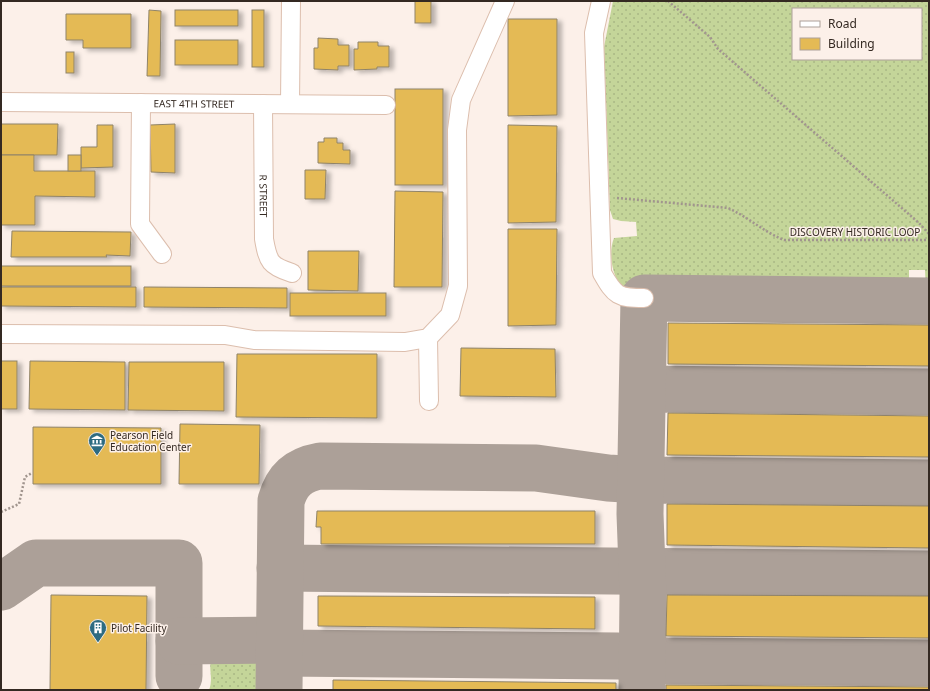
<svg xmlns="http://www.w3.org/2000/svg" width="930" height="691" font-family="'Noto Sans',sans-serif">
<defs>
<pattern id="grass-dots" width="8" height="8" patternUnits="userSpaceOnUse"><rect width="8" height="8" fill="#c4d599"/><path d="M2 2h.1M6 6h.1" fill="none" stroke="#a9b784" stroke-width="1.8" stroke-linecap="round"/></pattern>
<filter id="shadow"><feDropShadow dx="4.5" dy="2.5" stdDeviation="2" flood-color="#0004"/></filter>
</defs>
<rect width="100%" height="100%" fill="#fcf0e9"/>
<g fill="url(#grass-dots)" fill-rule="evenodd">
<path d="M613,1H929V292H926L925,270H909V292L632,290L622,288C612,275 608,253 614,238L637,236L636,222L621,221L613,219L610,210L604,47ZM793,9H921V59H793Z"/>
<path d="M225,651C262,652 261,654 260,690H209C216,673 200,658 225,651Z"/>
</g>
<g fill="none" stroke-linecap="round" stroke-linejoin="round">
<g stroke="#aca098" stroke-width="47">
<polyline points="643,389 929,392"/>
<polyline points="280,568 929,574"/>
<polyline points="1,587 36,563 179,563 179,676"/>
<polyline points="179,641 279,640"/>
<polyline points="279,653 618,656 666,661 929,663"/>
<path d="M279,690L281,501C287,480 298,470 320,466L536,468L608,478L641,480L929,483"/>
<polyline points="642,690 643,595 640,514 644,298 929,301"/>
</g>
</g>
<g fill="#e4ba55" stroke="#8f8368" filter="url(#shadow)">
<rect x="415" y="1" width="16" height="22"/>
<polygon points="149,10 161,11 160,76 147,76"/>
<rect x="175" y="10" width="63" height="16"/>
<rect x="252" y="10" width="12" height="57"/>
<polygon points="66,14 131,14 131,48 83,48 83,40 66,40"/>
<polygon points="508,19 557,19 557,115 508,116"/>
<polygon points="318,38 338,39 338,45 349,45 349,66 338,66 338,70 314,69 314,48 318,48"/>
<rect x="175" y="40" width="63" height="25"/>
<polygon points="358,42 378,42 378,46 389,46 389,67 377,67 377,69 354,70 354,49 358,49"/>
<rect x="66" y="52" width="8" height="21"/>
<rect x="395" y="89" width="48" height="96"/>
<polygon points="1,124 58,124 57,155 1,155"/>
<polygon points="175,124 175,173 151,172 150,125"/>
<polygon points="97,125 113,125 113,167 81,168 81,147 97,147"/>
<polygon points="508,125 557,126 556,222 508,223"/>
<polygon points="324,138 337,138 337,143 343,143 343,150 350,150 350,164 318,163 318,142 324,142"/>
<polygon points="1,155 34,155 34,171 95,171 95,197 35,196 35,225 1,225"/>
<rect x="68" y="155" width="13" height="16"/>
<polygon points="305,170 326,170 325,199 305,199"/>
<polygon points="395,191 443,192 442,287 394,287"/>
<polygon points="508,229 557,229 556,325 508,326"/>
<polygon points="12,231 131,232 130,256 106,255 107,257 11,257"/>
<polygon points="308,251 359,251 358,291 308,290"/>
<rect x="1" y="266" width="130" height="20"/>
<polygon points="1,287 136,287 136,307 1,306"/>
<polygon points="144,287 287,288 287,308 144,307"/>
<rect x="290" y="293" width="96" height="23"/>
<polygon points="668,323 929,325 929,366 668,364"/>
<polygon points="461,348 555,349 556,397 460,396"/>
<polygon points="237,354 377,354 377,418 236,417"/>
<rect x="1" y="361" width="16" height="48"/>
<polygon points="30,361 125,362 125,410 29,409"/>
<polygon points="129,362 224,362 224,411 128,410"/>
<polygon points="668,413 929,416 929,457 667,455"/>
<polygon points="180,424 260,425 259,484 179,484"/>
<polygon points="33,427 161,428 161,484 33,484"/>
<polygon points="667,504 929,506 929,548 667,545"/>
<polygon points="317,511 595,511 595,544 321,544 321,527 316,527"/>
<polygon points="51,595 147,596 146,690 50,690"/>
<polygon points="667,595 929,596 929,638 666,636"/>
<polygon points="318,596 595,597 595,629 318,626"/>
<polygon points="333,680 616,683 616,690 333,690"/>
<polygon points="666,685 929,687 929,690 666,690"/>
</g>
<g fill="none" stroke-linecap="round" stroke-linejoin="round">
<defs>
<g id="minor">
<path d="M601,1L594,33L602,273C615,296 618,298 644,298"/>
<path id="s1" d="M1,102L386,105"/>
<polyline points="141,103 140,224 162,254"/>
<path id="s2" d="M263,104L264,239C268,262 270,266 292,273"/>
<polyline points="290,104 291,1"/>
<polyline points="1,334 225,335 254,340 405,342 428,338 450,315 458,286 457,130 461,100 505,1"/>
<polyline points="428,338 429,401"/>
</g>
</defs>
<use href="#minor" stroke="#dcbead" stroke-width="20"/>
<g stroke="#a1958e" stroke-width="2.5" stroke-dasharray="2 2" stroke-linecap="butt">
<polyline points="668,1 710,37 718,49 919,223 929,234"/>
<path d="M617,198L728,208C748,217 764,232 784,240H929"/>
<polyline points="1,512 19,504 25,477 32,473"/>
</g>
<use href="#minor" stroke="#fff" stroke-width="18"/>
</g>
<defs>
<symbol id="museum-pin" viewBox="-11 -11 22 30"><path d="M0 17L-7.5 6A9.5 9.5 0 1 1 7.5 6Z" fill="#2d6b81" stroke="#fcf0e9"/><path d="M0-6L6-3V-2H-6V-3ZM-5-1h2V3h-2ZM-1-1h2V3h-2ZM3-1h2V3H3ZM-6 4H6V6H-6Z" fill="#fff"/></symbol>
<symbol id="building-pin" viewBox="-11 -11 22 30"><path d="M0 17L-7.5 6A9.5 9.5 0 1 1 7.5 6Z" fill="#2d6b81" stroke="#fcf0e9"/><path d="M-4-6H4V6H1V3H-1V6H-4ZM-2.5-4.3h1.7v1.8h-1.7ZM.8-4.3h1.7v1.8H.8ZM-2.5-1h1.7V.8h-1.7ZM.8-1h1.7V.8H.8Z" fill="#fff"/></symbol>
</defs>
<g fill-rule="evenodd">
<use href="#museum-pin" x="87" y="431" width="20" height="27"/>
<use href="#building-pin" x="88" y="618" width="20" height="27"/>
</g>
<g text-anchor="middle" stroke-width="3" stroke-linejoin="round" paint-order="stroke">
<g font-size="10" fill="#342922" stroke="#fcf0e9">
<text dy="4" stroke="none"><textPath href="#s1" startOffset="193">EAST 4TH STREET</textPath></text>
<text dy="4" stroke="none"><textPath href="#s2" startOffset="92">R STREET</textPath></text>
<text x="855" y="236">DISCOVERY HISTORIC LOOP</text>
</g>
<g font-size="10" fill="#342922" stroke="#fcf0e9" text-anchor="start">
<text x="110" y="439">Pearson Field<tspan x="110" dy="12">Education Center</tspan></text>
<text x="111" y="632">Pilot Facility</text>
</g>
</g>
<rect width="930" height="691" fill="none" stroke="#342922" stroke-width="4"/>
<rect x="792" y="8" width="130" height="52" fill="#fcf0e9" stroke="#aca099"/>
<rect x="800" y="21" width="20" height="6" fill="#ffffff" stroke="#aca099"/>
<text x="828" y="28" font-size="12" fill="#342922">Road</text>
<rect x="800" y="38" width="20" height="12" fill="#e4ba55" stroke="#aca099"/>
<text x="828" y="48" font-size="12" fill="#342922">Building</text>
</svg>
